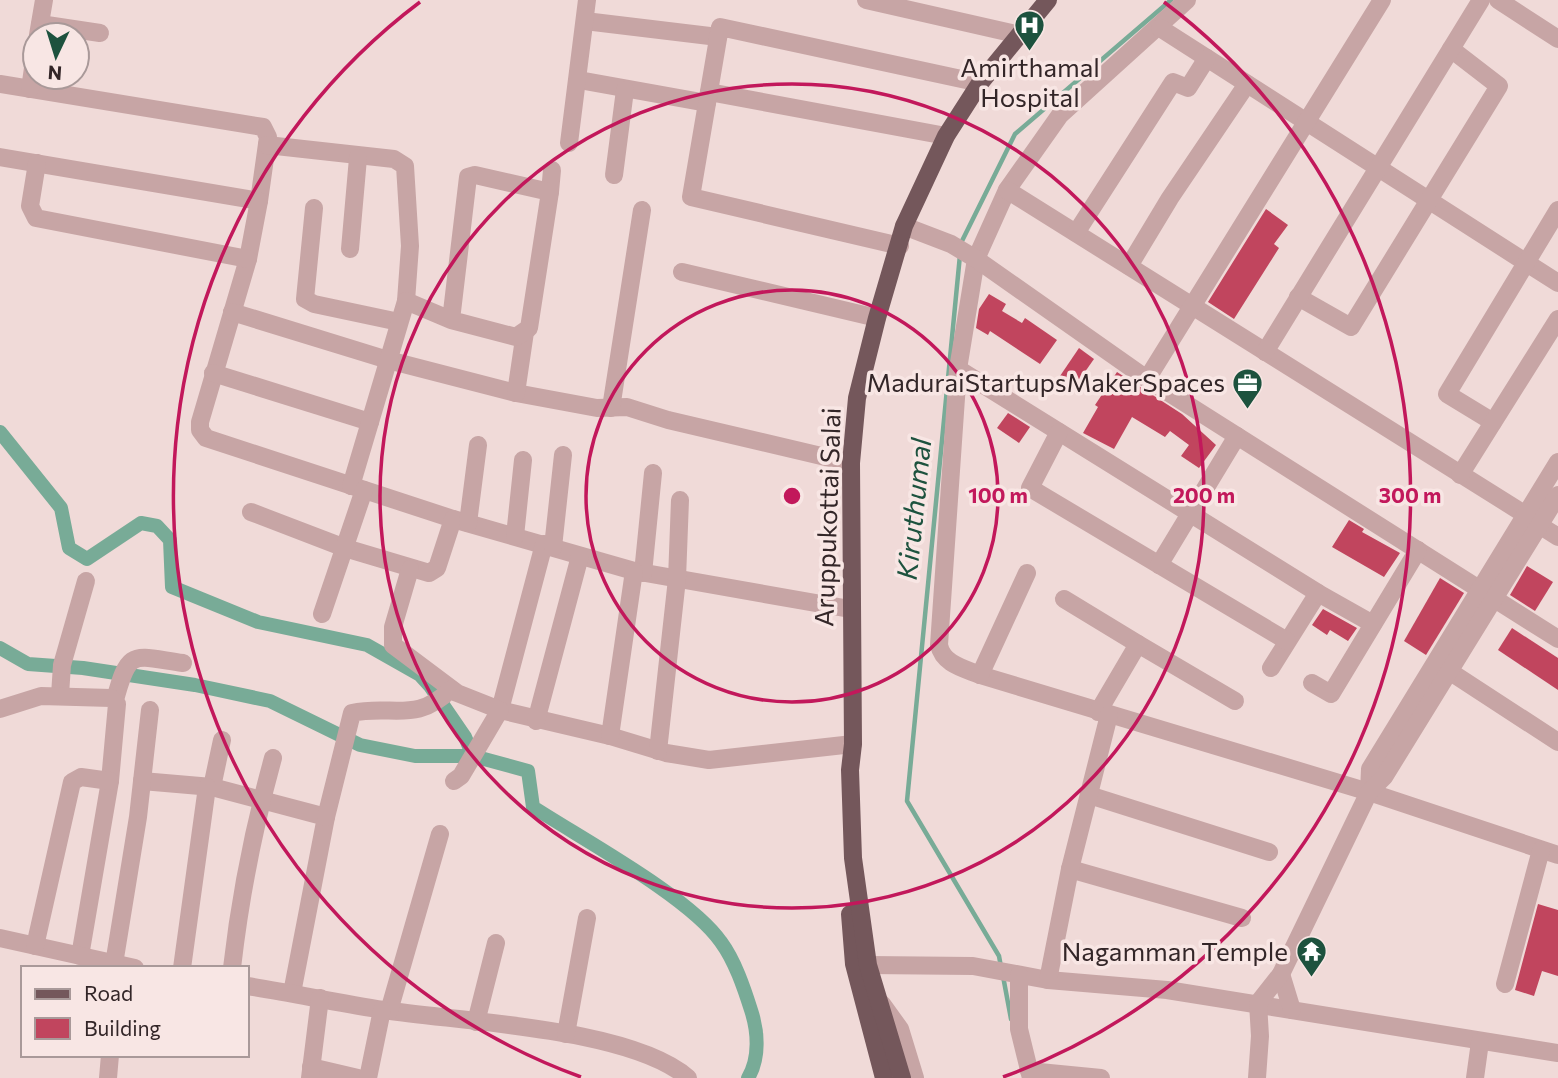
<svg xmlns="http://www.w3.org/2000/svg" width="1558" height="1078" font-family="Commissioner,sans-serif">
<rect width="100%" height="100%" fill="#f0dad8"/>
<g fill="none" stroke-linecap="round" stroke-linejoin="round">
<g stroke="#78ab97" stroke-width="4.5">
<polyline points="961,243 1015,134 1171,0"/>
<polyline points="960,255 907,801 999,956 1001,967"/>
<polyline points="1003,976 1011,1019"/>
</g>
<g stroke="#78ab97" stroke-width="14">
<path d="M0,432L61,508L69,548L87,559L141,523L157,526L170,540L172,587L258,622L367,645L420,675L430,686L465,737L473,756L528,771L533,807C582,839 690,897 721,942C735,961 744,988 751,1010C758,1031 760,1058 748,1078"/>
<polyline points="0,648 28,664 83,668 195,685 270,701 360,745 415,756 473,756"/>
</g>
</g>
<g fill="#c1455e">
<polygon points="1266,209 1288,225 1274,244 1279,248 1234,319 1208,302"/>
<polygon points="989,294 1006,304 1002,311 1022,323 1025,318 1057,340 1040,364 990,331 988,335 976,328 979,309"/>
<polygon points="1079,348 1094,359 1075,386 1060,376"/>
<polygon points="1117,372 1182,414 1216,445 1199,468 1181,456 1189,445 1170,431 1165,437 1132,417 1114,449 1083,433 1098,407 1095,405"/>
<polygon points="1008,413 1030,427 1019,443 997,428"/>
<polygon points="1349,520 1364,529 1362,532 1400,553 1384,577 1332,547"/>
<polygon points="1527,566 1553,582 1535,611 1510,595"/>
<polygon points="1440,578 1464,593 1426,655 1404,641"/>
<polygon points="1323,609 1357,628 1348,641 1330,630 1327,635 1312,625"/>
<polygon points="1512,628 1558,658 1558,690 1498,650"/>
<polygon points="1538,904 1558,910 1558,976 1542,971 1534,996 1515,990"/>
</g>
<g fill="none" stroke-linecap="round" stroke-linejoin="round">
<g stroke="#c7a5a5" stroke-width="18">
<polyline points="866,0 1020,35"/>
<path d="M1187,0L1060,115L1007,190L976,259L958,369L939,645C943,664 963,668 980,675L1369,792L1558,855"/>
<polyline points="1498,0 1558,39"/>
<polyline points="585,21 718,37"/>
<polyline points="40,24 100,33"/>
<polyline points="1160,28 1558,283"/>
<polyline points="38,35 44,0"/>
<polyline points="579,80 707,103"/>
<polyline points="0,84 263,127 268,137 259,201"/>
<polyline points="30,89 35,54"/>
<polyline points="709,92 946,136"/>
<polyline points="569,143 587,0"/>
<polyline points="267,145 394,159 405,166 410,246 406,301"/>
<polyline points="0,157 259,201 248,259 200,422 200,430 206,438 453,519 634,571 850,609"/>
<polyline points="37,163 30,206 36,218 248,259"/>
<polyline points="614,175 625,90"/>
<polyline points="1007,190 1526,515"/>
<polyline points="550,192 552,170"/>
<polyline points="314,208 305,299 314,304 399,322"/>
<polyline points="904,226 951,244 976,259 1147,379 1558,639"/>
<polyline points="1076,233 1173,82 1188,88 1207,58"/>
<polyline points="900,246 691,197 720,27 980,83"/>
<polyline points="350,249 358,158"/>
<polyline points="1129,266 1170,198 1247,84"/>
<polyline points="682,272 877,318"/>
<polyline points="1298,297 1351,327 1499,86 1451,49"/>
<polyline points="232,312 388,360 516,393 597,408 627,407 668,420 851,463"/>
<polyline points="1265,352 1481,0"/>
<polyline points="958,369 1318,593 1271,668"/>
<polyline points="213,373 370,422"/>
<polyline points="1147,379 1382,0"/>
<polyline points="516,393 525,332"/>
<polyline points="611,408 642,210"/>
<polyline points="1493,422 1447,394 1558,210"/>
<polyline points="1059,432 1030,488 1287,641"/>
<polyline points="1460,475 1558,319"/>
<polyline points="351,486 406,301 451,320 468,177 475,175 550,192 529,328 516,337 451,320"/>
<polyline points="251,512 345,548 429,573 437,568 453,519"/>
<polyline points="468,523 478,445"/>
<polyline points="1539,525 1558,537"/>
<polyline points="515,536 523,460"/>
<polyline points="544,544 500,710 610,736 666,753 709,760 853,744"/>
<polyline points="553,547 563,455"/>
<polyline points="1159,565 1237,436"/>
<polyline points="410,569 393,627 393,645 457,693 500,710 461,776 454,781"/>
<polyline points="643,573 653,473"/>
<polyline points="1318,593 1373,624"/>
<polyline points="1064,599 1138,644"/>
<polyline points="322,614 364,490"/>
<polyline points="1449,671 1558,742"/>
<polyline points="980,675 1027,573"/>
<polyline points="1312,683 1331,694 1418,550"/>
<polyline points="60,695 62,665 86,581"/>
<path d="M115,700C129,647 133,656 183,663"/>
<polyline points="0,709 41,696 111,698 117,704 110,781 80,956"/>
<polyline points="1098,712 1138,644 1235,701"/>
<polyline points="536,721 580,556"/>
<polyline points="610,736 634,571"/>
<polyline points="658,751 677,579 680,500"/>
<polyline points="142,781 212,787 326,817 292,993"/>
<polyline points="212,787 222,740"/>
<polyline points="1369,792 1370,769 1558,462"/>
<polyline points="1089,795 1269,852"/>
<path d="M326,817L352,713C392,704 416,724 451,689"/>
<polyline points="1070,869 1242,918"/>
<polyline points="0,938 135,968"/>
<polyline points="35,946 72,782 81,777 110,781"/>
<polyline points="114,964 138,817 150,710"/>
<polyline points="868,965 973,966 1048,980 1167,990 1558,1053"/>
<polyline points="182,968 207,787"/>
<path d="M232,968C240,897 254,827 273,758"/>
<polyline points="1281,974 1292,1010"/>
<polyline points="1019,975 1019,1029 1031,1078"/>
<polyline points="1048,980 1070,869 1109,715"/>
<polyline points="1505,984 1541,850"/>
<path d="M247,986C292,993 338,1003 384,1010C462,1022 631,1028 688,1078"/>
<polyline points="882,1004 900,1029 915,1078"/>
<polyline points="389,1011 440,834"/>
<polyline points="476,1022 496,943"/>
<polyline points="566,1034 587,918"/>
<polyline points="311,1067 358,1078"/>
<polyline points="1029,1071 1101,1078"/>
<polyline points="108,1078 110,1055"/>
<polyline points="310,1078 320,998"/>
<polyline points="368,1078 382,1010"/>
<polyline points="1257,1078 1260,1036 1258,1003 1281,974 1369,792 1384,777 1558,495"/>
<polyline points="1475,1078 1480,1042"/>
</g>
<g stroke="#74575b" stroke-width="18">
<polyline points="850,914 854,964 884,1078"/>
<polyline points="902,1078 868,965 853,858 850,770 853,744 851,463 857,398 877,318 904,226 946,136 980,83 1048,0"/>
</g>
</g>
<g fill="none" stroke="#c2185b" stroke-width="3.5">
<circle cx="792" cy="496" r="206"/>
<circle cx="792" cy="496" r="412"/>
<path d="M581 1077A618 618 0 0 1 420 2M1164 2A618 618 0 0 1 1003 1077"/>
</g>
<defs>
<symbol id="hospital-pin" viewBox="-11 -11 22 30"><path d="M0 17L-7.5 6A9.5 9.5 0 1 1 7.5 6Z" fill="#1d523e" stroke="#f8e6e4"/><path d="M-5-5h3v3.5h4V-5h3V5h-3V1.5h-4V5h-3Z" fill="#fff"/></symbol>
<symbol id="office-pin" viewBox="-11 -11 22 30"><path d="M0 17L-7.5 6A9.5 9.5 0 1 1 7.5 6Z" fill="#1d523e" stroke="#f8e6e4"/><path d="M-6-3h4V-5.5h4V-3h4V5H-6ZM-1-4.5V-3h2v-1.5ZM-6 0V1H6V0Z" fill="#fff"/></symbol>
<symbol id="temple-pin" viewBox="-11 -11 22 30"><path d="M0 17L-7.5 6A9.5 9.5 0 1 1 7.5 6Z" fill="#1d523e" stroke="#f8e6e4"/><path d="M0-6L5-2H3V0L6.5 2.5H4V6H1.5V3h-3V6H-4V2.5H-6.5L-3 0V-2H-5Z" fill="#fff"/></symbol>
</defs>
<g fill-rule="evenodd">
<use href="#hospital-pin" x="1012" y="8" width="35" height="47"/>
<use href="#office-pin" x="1230" y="366" width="35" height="47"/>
<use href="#temple-pin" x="1294" y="934" width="35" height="47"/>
</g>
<g text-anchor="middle" stroke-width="7" stroke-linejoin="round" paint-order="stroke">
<g font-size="26" fill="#332628" stroke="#f8e6e4" text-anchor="end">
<text x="1030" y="77" text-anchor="middle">Amirthamal<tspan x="1030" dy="30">Hospital</tspan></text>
<text x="1225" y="392">MaduraiStartupsMakerSpaces</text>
<text x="1288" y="961">Nagamman Temple</text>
</g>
<g font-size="26" fill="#332628" stroke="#f8e6e4">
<text transform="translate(828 517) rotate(-88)" y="9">Aruppukottai Salai</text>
</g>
<g font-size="28" font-style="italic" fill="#1d523e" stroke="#f8e6e4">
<text transform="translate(914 509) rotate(-84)" y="10">Kiruthumal</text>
</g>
</g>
<circle cx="792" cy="496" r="10" fill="#c2185b" stroke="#f8e6e4" stroke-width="3.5"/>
<g font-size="21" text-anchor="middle" font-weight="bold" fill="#c2185b" stroke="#f8e6e4" stroke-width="7" stroke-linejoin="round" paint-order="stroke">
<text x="998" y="503">100 m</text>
<text x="1204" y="503">200 m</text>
<text x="1410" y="503">300 m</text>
</g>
<rect x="21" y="966" width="228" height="91" fill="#f8e6e4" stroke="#a99999" stroke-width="2"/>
<rect x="35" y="989" width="35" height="10" fill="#74575b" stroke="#a99999" stroke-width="2"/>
<text x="84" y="1001" font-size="21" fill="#332628">Road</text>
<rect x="35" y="1018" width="35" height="21" fill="#c1455e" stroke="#a99999" stroke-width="2"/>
<text x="84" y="1036" font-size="21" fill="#332628">Building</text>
<g transform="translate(56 56) rotate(184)"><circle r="33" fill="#f8e6e4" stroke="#a99999" stroke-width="2"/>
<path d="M0-5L12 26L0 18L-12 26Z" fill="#1d523e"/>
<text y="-10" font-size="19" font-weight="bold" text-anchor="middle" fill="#332628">N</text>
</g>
</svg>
